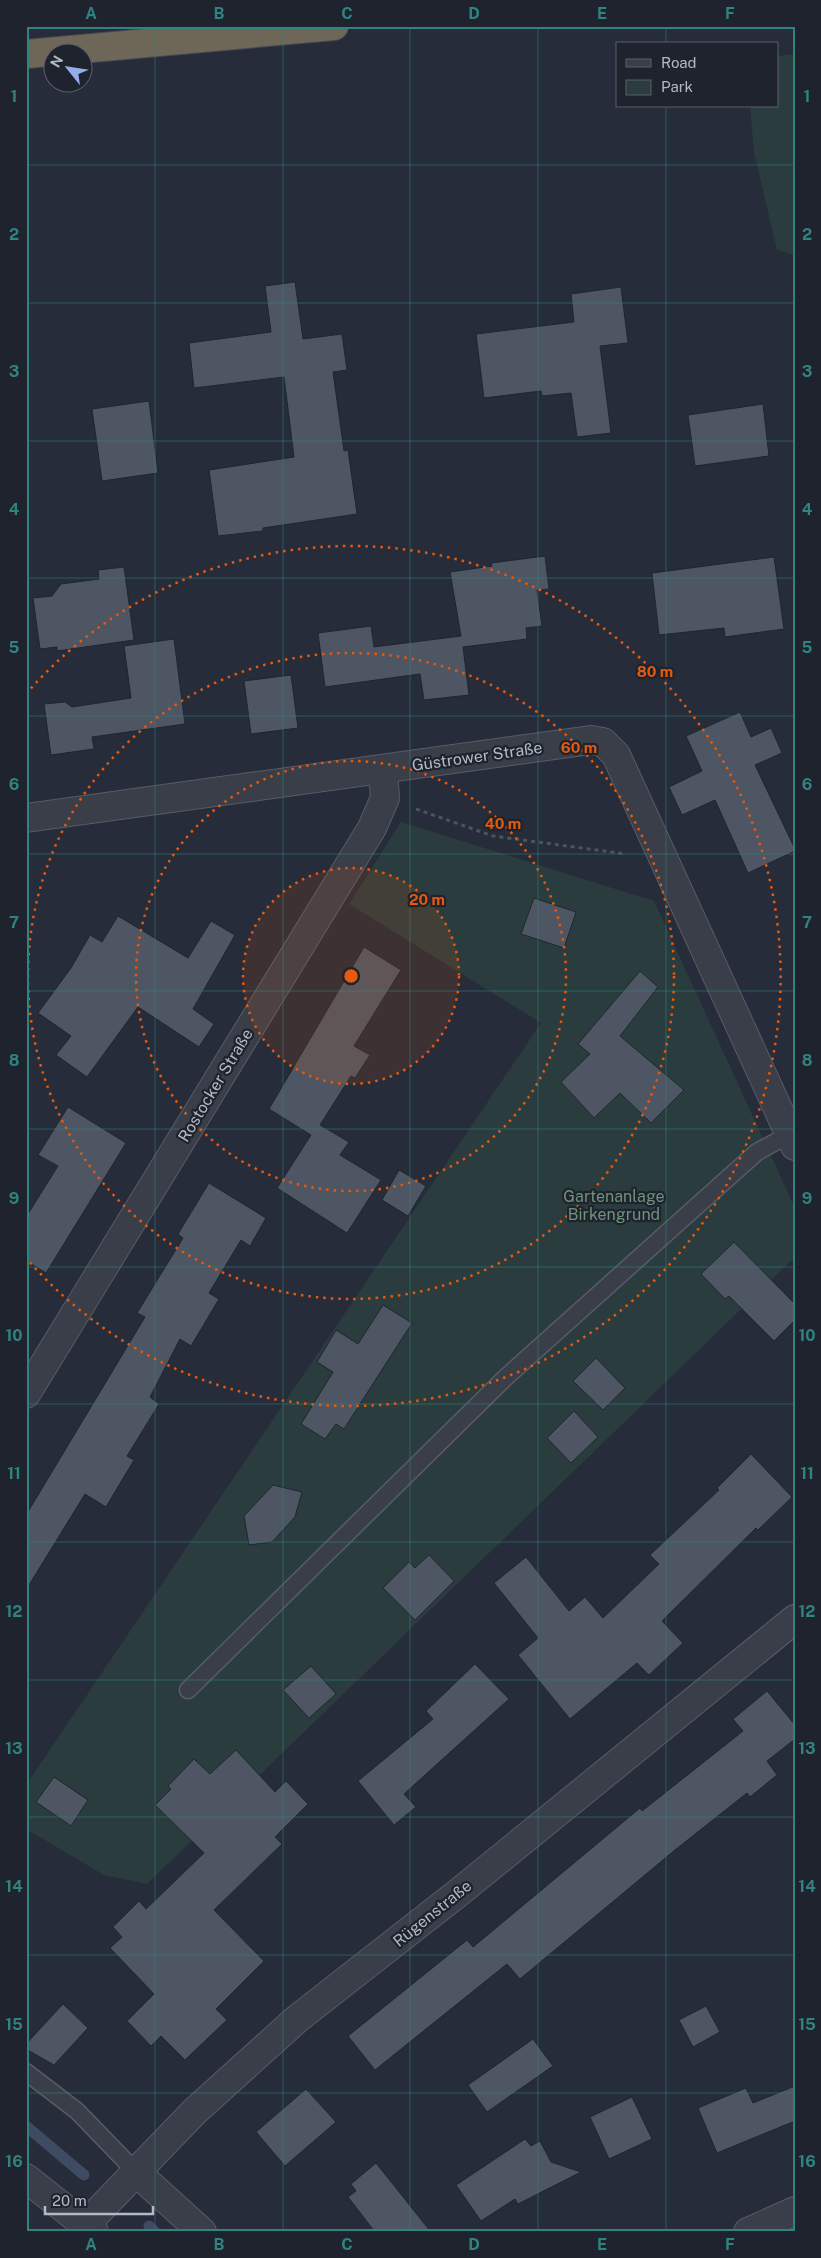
<svg xmlns="http://www.w3.org/2000/svg" width="821" height="2258" font-family="'Public Sans',sans-serif">
<rect width="100%" height="100%" fill="#262c39"/>
<g fill="#2b3c3e">
<polygon points="795,54 795,255 777,250 754,152 750,106 777,106 777,56"/>
<polygon points="401,822 654,901 795,1208 795,1257 147,1884 104,1875 26,1829 26,1785 541,1023 349,904"/>
</g>
<g fill="none" stroke-linecap="round" stroke-linejoin="round">
<g stroke="#3f4b62" stroke-width="11">
<polyline points="26,2126 84,2175"/>
<polyline points="149,2226 155,2232"/>
</g>
</g>
<g fill="#4e5664" stroke="#202530">
<polygon points="295,282 303,339 342,334 347,370 333,372 344,451 348,450 357,514 263,528 263,531 218,536 209,470 294,457 284,377 194,388 189,343 271,332 265,286"/>
<polygon points="621,287 628,343 600,346 611,433 577,437 571,393 542,396 541,391 484,398 476,334 574,322 571,294"/>
<polygon points="149,401 158,473 102,481 92,409"/>
<polygon points="763,404 769,456 695,466 688,415"/>
<polygon points="545,556 549,589 537,590 542,626 526,628 527,639 463,647 469,695 424,700 420,674 325,687 318,633 371,626 374,647 461,636 450,572 492,566 491,563"/>
<polygon points="774,557 784,629 725,637 724,628 659,635 652,573"/>
<polygon points="124,567 134,640 57,651 57,647 40,649 33,598 52,596 61,584 99,579 98,570"/>
<polygon points="174,639 185,724 92,737 94,749 51,755 44,704 65,702 72,707 131,698 124,646"/>
<polygon points="291,675 298,728 251,734 244,681"/>
<polygon points="740,712 751,737 771,728 782,753 755,765 795,849 795,851 748,873 715,800 682,815 669,787 702,771 686,736"/>
<polygon points="534,898 576,912 564,948 521,934"/>
<polygon points="118,916 188,958 211,921 235,935 193,1009 214,1024 199,1047 138,1007 87,1077 56,1055 71,1036 38,1013 71,968 90,935 102,942"/>
<polygon points="364,947 401,970 354,1046 370,1055 355,1078 351,1076 320,1125 349,1142 340,1155 381,1180 347,1233 277,1188 311,1135 269,1109"/>
<polygon points="640,971 658,987 620,1036 684,1090 651,1123 620,1093 594,1118 561,1082 590,1054 578,1044"/>
<polygon points="68,1107 126,1143 46,1273 26,1261 26,1217 58,1166 38,1155"/>
<polygon points="399,1170 426,1186 408,1216 382,1200"/>
<polygon points="209,1183 266,1218 250,1246 241,1240 209,1293 219,1299 191,1346 180,1339 150,1397 159,1404 127,1456 134,1460 106,1507 85,1494 26,1590 26,1515 145,1317 137,1313 183,1238 178,1234"/>
<polygon points="734,1242 795,1304 795,1320 774,1341 729,1296 725,1299 701,1274"/>
<polygon points="383,1305 412,1323 344,1429 336,1424 325,1439 301,1424 333,1372 317,1362 336,1330 358,1344"/>
<polygon points="596,1358 625,1388 603,1410 573,1381"/>
<polygon points="574,1411 598,1437 571,1463 547,1438"/>
<polygon points="751,1454 792,1497 758,1530 756,1528 662,1621 683,1643 649,1675 637,1663 570,1719 518,1655 538,1638 494,1583 526,1557 569,1611 585,1597 603,1618 659,1564 650,1555 719,1490 717,1488"/>
<polygon points="273,1485 302,1492 295,1517 272,1542 249,1545 244,1516"/>
<polygon points="429,1555 454,1581 415,1620 383,1588 409,1562 415,1568"/>
<polygon points="475,1664 509,1699 404,1794 416,1807 394,1825 358,1781 433,1719 426,1711"/>
<polygon points="311,1666 336,1694 309,1718 283,1690"/>
<polygon points="767,1691 795,1725 795,1739 767,1761 777,1775 750,1797 747,1793 675,1850 520,1979 507,1964 375,2070 348,2036 467,1940 473,1947 640,1808 642,1811 743,1731 733,1719"/>
<polygon points="236,1750 275,1792 286,1781 308,1804 275,1837 282,1844 214,1910 264,1961 216,2009 227,2020 185,2060 161,2036 151,2046 127,2021 154,1994 110,1948 122,1937 113,1927 139,1901 146,1909 204,1853 155,1805 171,1789 168,1786 194,1759 210,1774"/>
<polygon points="54,1777 88,1800 71,1826 36,1802"/>
<polygon points="63,2004 88,2028 54,2065 26,2049 26,2044"/>
<polygon points="706,2006 720,2032 693,2047 679,2020"/>
<polygon points="533,2039 553,2066 487,2112 468,2085"/>
<polygon points="795,2086 795,2121 717,2153 698,2108 746,2088 753,2103"/>
<polygon points="306,2089 336,2122 285,2166 256,2132"/>
<polygon points="632,2097 652,2139 609,2159 590,2117"/>
<polygon points="525,2139 531,2146 540,2141 551,2162 581,2172 518,2204 515,2199 481,2221 456,2185"/>
<polygon points="376,2163 431,2232 375,2232 348,2197 356,2191 351,2184"/>
</g>
<g fill="none" stroke-linecap="round" stroke-linejoin="round">
<defs>
<g id="service">
<polyline points="188,1690 505,1378 757,1152 790,1134"/>
<polyline points="26,2072 77,2111 136,2172"/>
</g>
<g id="minor">
<polyline points="26,818 591,740 603,742 616,755 795,1146"/>
<polyline points="26,1394 372,828 385,798 383,770"/>
<polyline points="136,2172 202,2232"/>
<polyline points="26,2178 94,2232"/>
<polyline points="85,2225 195,2111 297,2019 458,1893 795,1619"/>
<polyline points="748,2232 795,2211"/>
</g>
<polyline id="motorway" points="26,54 334,26"/>
</defs>
<use href="#service" stroke="#575c67" stroke-width="19"/>
<use href="#minor" stroke="#575c67" stroke-width="30"/>
<use href="#motorway" stroke="#444954" stroke-width="30"/>
<polyline stroke="#49575b" stroke-width="3" stroke-dasharray="4 4" stroke-linecap="butt" points="416,809 493,836 626,854"/>
<use href="#service" stroke="#393e49" stroke-width="16"/>
<use href="#minor" stroke="#393e49" stroke-width="28"/>
<use href="#motorway" stroke="#6e6757" stroke-width="28"/>
</g>
<path fill="none" stroke="#30837f" stroke-width="1" stroke-opacity="0.55" d="M155,26V2232M283,26V2232M410,26V2232M538,26V2232M666,26V44M666,106V2232M26,165H795M26,303H795M26,441H795M26,578H795M26,716H795M26,854H795M26,991H795M26,1129H795M26,1267H795M26,1404H795M26,1542H795M26,1680H795M26,1817H795M26,1955H795M26,2093H795"/>
<circle cx="351" cy="976" r="108" fill="#e8590c" fill-opacity=".12"/>
<g fill="none" stroke="#e8590c" stroke-width="2.5" stroke-dasharray="2.5 5">
<circle cx="351" cy="976" r="108"/>
<circle cx="351" cy="976" r="215"/>
<circle cx="351" cy="976" r="323"/>
<path d="M26 694A430 430 0 1 1 26 1258"/>
</g>
<g text-anchor="middle" stroke-width="4.5" stroke-linejoin="round" paint-order="stroke">
<g font-size="16" fill="#b4b9c5" stroke="#1e232e">
<text transform="translate(477 756) rotate(-8)" y="6">Güstrower Straße</text>
<text transform="translate(215 1085) rotate(-59)" y="6">Rostocker Straße</text>
<text transform="translate(432 1913) rotate(-39)" y="6">Rügenstraße</text>
</g>
<g font-size="16" fill="#6e937a" stroke="#1e232e">
<text x="614" y="1202">Gartenanlage<tspan x="614" dy="18">Birkengrund</tspan></text>
</g>
</g>
<circle cx="351" cy="976" r="8" fill="#e8590c" stroke="#1e232e" stroke-width="2.5"/>
<g font-size="15" text-anchor="middle" font-weight="bold" fill="#e8590c" stroke="#1e232e" stroke-width="4.5" stroke-linejoin="round" paint-order="stroke">
<text x="655" y="677">80 m</text>
<text x="579" y="753">60 m</text>
<text x="503" y="829">40 m</text>
<text x="427" y="905">20 m</text>
</g>
<rect width="821" height="2258" fill="none" stroke="#1e232e" stroke-width="55"/>
<rect x="616" y="42" width="162" height="65" fill="#1e232e" stroke="#5a5f6a"/>
<rect x="626" y="59" width="25" height="8" fill="#393e49" stroke="#5a5f6a"/>
<text x="661" y="68" font-size="15" fill="#b4b9c5">Road</text>
<rect x="626" y="80" width="25" height="15" fill="#2b3c3e" stroke="#5a5f6a"/>
<text x="661" y="92" font-size="15" fill="#b4b9c5">Park</text>
<g transform="translate(68 68) rotate(300)"><circle r="24" fill="#1e232e" stroke="#5a5f6a"/>
<path d="M0-4L9 19L0 12L-9 19Z" fill="#94aeea"/>
<text y="-8" font-size="14" font-weight="bold" text-anchor="middle" fill="#b4b9c5">N</text>
</g>
<path d="M45 2206v8h108v-8" fill="none" stroke="#b4b9c5" stroke-width="2.5"/>
<text x="52" y="2206" font-size="15" fill="#b4b9c5" stroke="#1e232e" stroke-width="4" paint-order="stroke">20 m</text>
<rect x="28" y="28" width="766" height="2202" fill="none" stroke="#30837f" stroke-width="2"/>
<g font-size="16" text-anchor="middle" font-weight="bold" fill="#30837f">
<text x="91" y="19">A</text>
<text x="219" y="19">B</text>
<text x="347" y="19">C</text>
<text x="474" y="19">D</text>
<text x="602" y="19">E</text>
<text x="730" y="19">F</text>
<text x="14" y="102">1</text>
<text x="807" y="102">1</text>
<text x="14" y="240">2</text>
<text x="807" y="240">2</text>
<text x="14" y="377">3</text>
<text x="807" y="377">3</text>
<text x="14" y="515">4</text>
<text x="807" y="515">4</text>
<text x="14" y="653">5</text>
<text x="807" y="653">5</text>
<text x="14" y="790">6</text>
<text x="807" y="790">6</text>
<text x="14" y="928">7</text>
<text x="807" y="928">7</text>
<text x="14" y="1066">8</text>
<text x="807" y="1066">8</text>
<text x="14" y="1204">9</text>
<text x="807" y="1204">9</text>
<text x="14" y="1341">10</text>
<text x="807" y="1341">10</text>
<text x="14" y="1479">11</text>
<text x="807" y="1479">11</text>
<text x="14" y="1617">12</text>
<text x="807" y="1617">12</text>
<text x="14" y="1754">13</text>
<text x="807" y="1754">13</text>
<text x="14" y="1892">14</text>
<text x="807" y="1892">14</text>
<text x="14" y="2030">15</text>
<text x="807" y="2030">15</text>
<text x="14" y="2167">16</text>
<text x="807" y="2167">16</text>
<text x="91" y="2250">A</text>
<text x="219" y="2250">B</text>
<text x="347" y="2250">C</text>
<text x="474" y="2250">D</text>
<text x="602" y="2250">E</text>
<text x="730" y="2250">F</text>
</g>
</svg>
